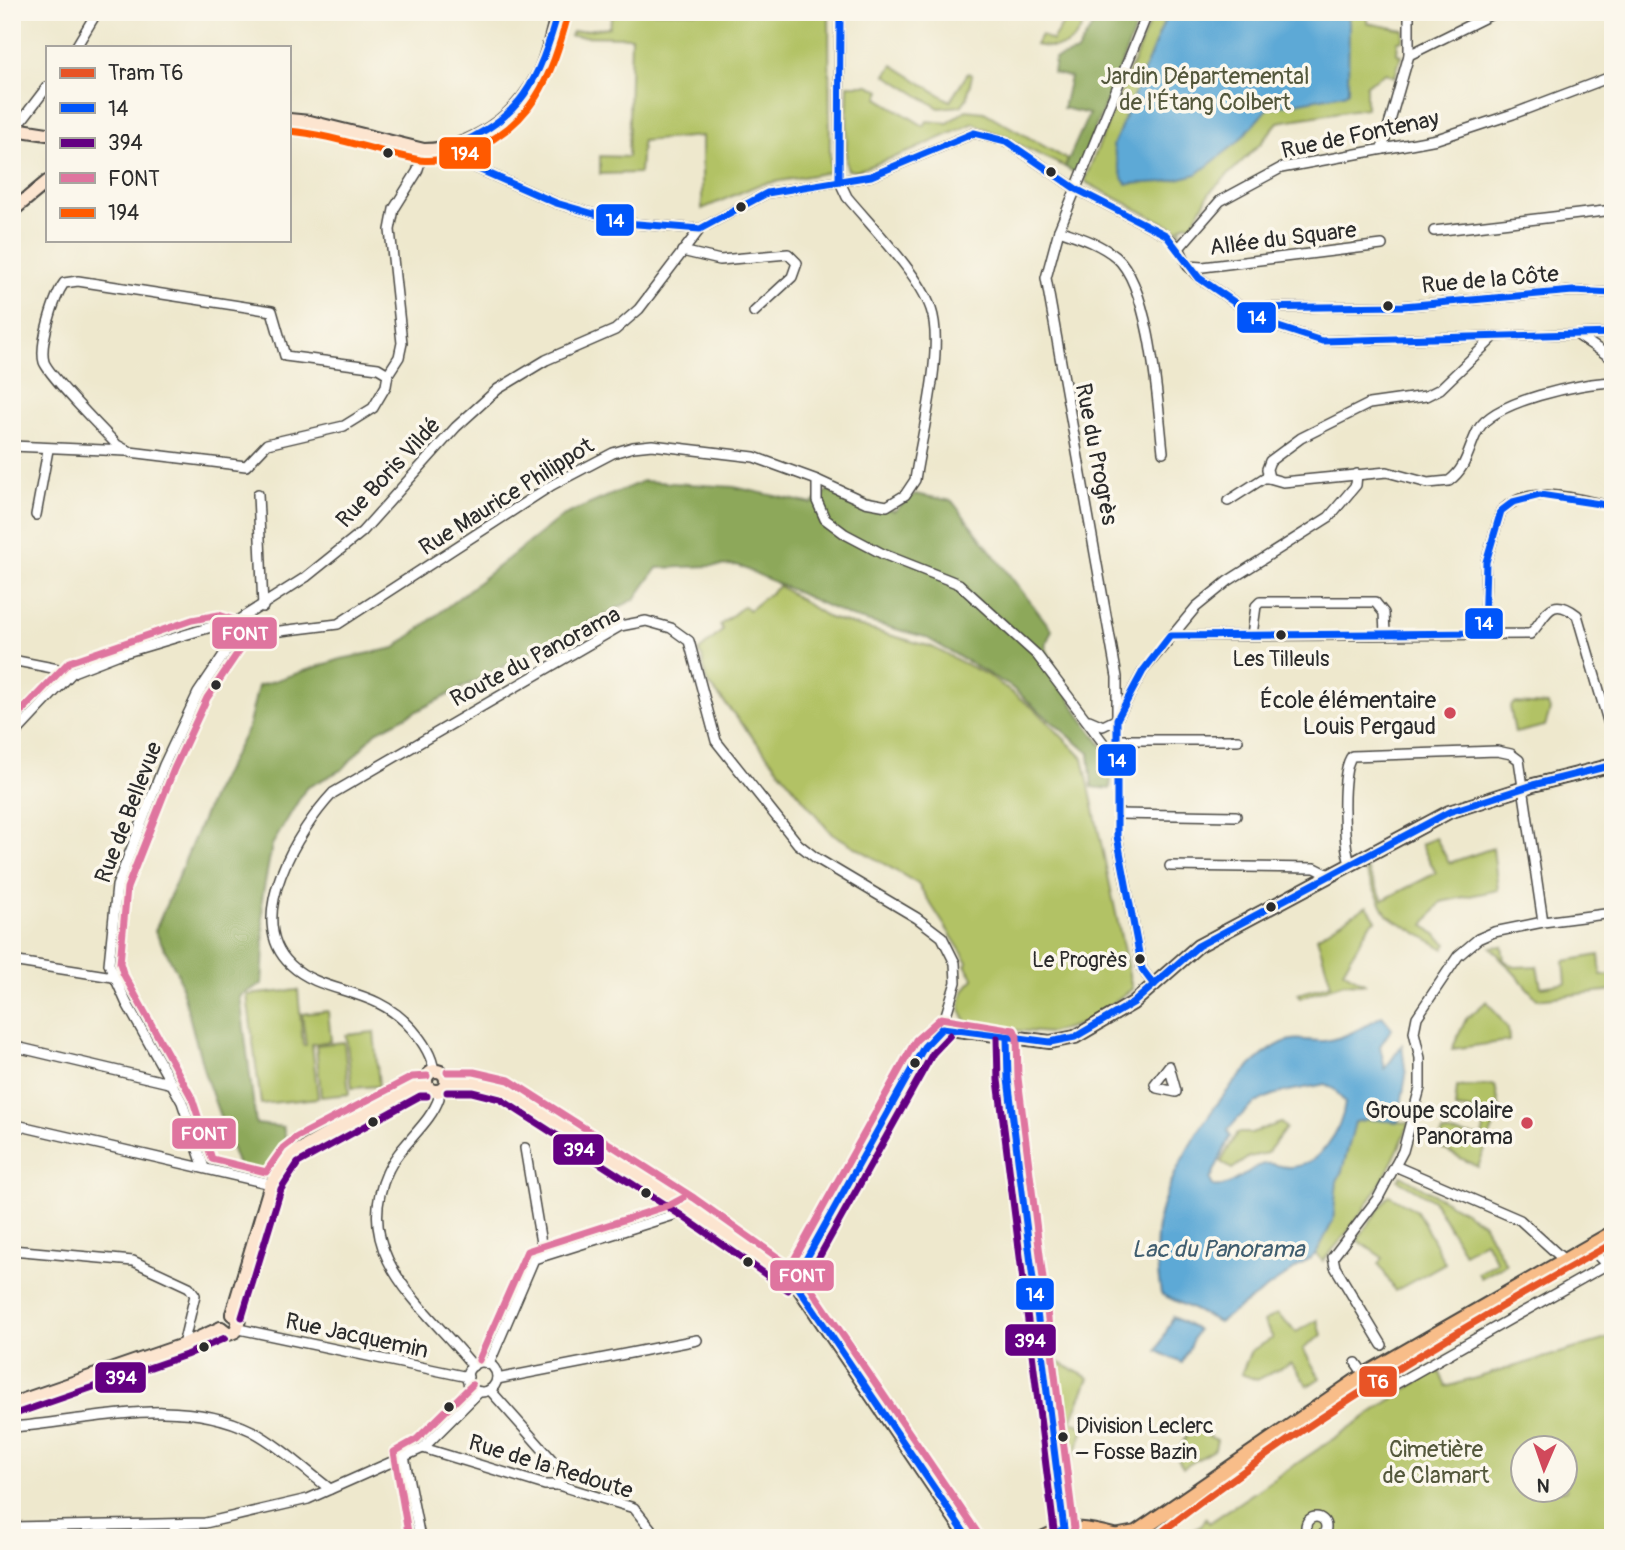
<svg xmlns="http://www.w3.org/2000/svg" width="1625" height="1550" font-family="Pangolin,sans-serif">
<rect width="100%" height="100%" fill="#fbf7ec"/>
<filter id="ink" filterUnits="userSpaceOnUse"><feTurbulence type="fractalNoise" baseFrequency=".0143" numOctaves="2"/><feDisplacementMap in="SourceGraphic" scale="14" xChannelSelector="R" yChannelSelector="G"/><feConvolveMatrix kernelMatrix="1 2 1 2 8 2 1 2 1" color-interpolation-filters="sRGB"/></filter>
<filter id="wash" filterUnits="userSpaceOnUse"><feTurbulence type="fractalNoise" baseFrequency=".00686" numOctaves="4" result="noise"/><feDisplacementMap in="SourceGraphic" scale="28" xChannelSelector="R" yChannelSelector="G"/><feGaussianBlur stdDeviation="1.57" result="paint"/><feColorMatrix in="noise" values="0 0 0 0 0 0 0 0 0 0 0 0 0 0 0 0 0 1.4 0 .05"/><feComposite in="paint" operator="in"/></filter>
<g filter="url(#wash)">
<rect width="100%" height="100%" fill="#eee8cd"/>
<g fill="#b2c265" stroke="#6e7648" stroke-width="2" fill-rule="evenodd">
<polygon points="613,12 829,12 830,172 758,185 702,209 702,136 642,141 640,173 600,174 600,156 628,157 631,37 570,36 572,32 609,27"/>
<path d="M1070,12H1089C1075,43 1070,52 1035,45L1041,35L1052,41Z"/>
<polygon points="1154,12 1367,12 1367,23 1404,30 1403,40 1398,41 1397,54 1401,55 1395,77 1386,73 1366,85 1366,108 1278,122 1261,143 1210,192 1191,227 1188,223 1180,227 1181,232 1087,183 1085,179"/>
<polygon points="893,65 950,101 968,73 972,75 967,98 961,106 939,108 886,75"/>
<polygon points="848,85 869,85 881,91 878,98 924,126 927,121 948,123 966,110 984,112 1068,160 1065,167 974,123 911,151 856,171 848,170 846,163"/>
<path d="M779,586L829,618L932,647L989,676L1037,711L1083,758L1132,989L1084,1023L1050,1033L974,1027C954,1015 958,993 974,979L965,965L968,962L918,884L830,832L706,680L702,656L698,652L723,630L720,625L744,606L749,610Z"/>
<polygon points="1514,703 1548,705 1550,710 1545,726 1515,733 1510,707"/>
<polygon points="1436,838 1449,863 1493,848 1498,890 1441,902 1424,925 1447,944 1444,949 1387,915 1364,869 1367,869 1383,900 1436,873 1421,844"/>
<polygon points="1367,906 1376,920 1370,924 1343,971 1366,984 1344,983 1300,998 1298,994 1331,984 1317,937"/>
<polygon points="1502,946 1504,960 1515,967 1537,966 1541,987 1566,983 1564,961 1599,955 1601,976 1613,975 1613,990 1537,999 1491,947"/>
<polygon points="298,990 303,1045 306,1045 302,1014 328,1011 331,1041 312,1044 318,1098 261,1104 247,995"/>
<polygon points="1487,1001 1508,1029 1509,1041 1452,1049 1466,1019"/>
<polygon points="374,1032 379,1086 352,1088 346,1035"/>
<polygon points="344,1042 349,1094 321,1097 316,1045"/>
<polygon points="1495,1085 1500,1110 1478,1167 1439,1147 1442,1132 1482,1137 1488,1112 1455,1108 1457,1087"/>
<path d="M1368,1119L1409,1123C1390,1175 1360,1220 1323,1261L1316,1254L1333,1221L1337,1181L1342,1171L1355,1122Z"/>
<polygon points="1281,1123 1286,1128 1267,1153 1249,1157 1232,1169 1221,1162 1237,1133 1251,1133"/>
<polygon points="1401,1175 1483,1223 1506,1264 1481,1278 1478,1273 1497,1262 1485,1241 1464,1253 1433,1200 1398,1180"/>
<polygon points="1389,1195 1417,1211 1445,1263 1395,1291 1379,1264 1383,1258 1357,1240"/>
<polygon points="1277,1314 1296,1332 1317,1320 1322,1335 1303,1349 1320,1378 1308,1386 1291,1363 1257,1380 1241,1374 1251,1351 1273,1338 1264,1322"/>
<path d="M1613,1337V1538H1198L1193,1535L1191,1538H1179L1201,1526L1206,1518L1209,1523L1438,1368L1446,1387ZM1524,1448H1566V1490H1524Z"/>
<polygon points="1056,1361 1089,1378 1071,1421 1085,1428 1069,1467"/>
<polygon points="1193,1423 1209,1431 1208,1436 1217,1440 1215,1449 1183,1468 1176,1456"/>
</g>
<g fill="#8da85a" stroke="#5c6a42" stroke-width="2">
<polygon points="1101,12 1142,12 1077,174 1065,167 1089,114 1063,108 1070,77 1053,73 1055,59 1077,52"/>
<polygon points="643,481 734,487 812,504 828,490 894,511 915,494 952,501 1052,630 1045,646 1074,707 1113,761 1110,789 1092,787 1089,753 1011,687 925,637 851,617 737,565 657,568 635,599 376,732 343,769 306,788 272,845 262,899 264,947 262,984 240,996 256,1124 283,1127 288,1147 269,1179 238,1166 205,1075 178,974 155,931 213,794 248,728 258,686 341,659 395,648 562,516"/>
</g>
<g fill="#5da9d6" stroke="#446a80" stroke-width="2" fill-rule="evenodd">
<polygon points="1168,12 1347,12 1349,22 1348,91 1344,94 1268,108 1237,143 1197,174 1164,182 1127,184 1123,180 1113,146"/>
<path d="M1382,1016L1392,1028L1380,1046L1385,1069L1402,1045L1406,1076L1398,1122L1368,1119L1355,1122L1342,1171L1337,1181L1333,1221L1316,1254L1219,1322L1161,1294C1157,1269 1154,1244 1159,1219C1169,1167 1232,1067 1282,1043C1297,1036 1309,1042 1324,1041C1346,1038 1363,1027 1382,1016ZM1325,1084L1335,1090L1345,1103C1342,1130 1319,1168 1288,1167C1278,1167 1271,1161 1261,1165C1245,1171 1232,1189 1213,1186L1210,1180L1230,1137L1228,1130C1260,1090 1277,1094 1325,1084Z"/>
<polygon points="1173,1317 1197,1330 1182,1363 1157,1351"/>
</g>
</g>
<g filter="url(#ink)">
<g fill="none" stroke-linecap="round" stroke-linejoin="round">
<defs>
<g id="street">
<polyline points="143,12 143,15 155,15 160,12"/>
<polyline points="1148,12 1059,230 1046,278 1117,677 1117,836 1142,969 1154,985"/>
<polyline points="76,47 97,12"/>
<polyline points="1409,55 1496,12"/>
<polyline points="15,129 47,87"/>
<polyline points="453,146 456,155 467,164 556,203 625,223 700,229"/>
<polyline points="1382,149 1409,55 1409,12"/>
<path d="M1059,230C1079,237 1099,243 1116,257C1151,287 1158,406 1163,452"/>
<polyline points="1434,231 1613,210"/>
<polyline points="1179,248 1220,201 1281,168 1437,139 1513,114 1613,76"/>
<polyline points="682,251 720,260 788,254 797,263 792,277 754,312"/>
<polyline points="1188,266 1203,267 1382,245"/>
<polyline points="1244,308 1403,306 1573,291 1613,293"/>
<polyline points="1576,334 1613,359"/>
<path d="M388,374L378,368L285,356L272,311L78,281L64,283C54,297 39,345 44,362C49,376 104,431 117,445L130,452L246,466L267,444L344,426L373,408L386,386L388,374L399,357L402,343L390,230L394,209L417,172L424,150"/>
<polyline points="12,446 126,451"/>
<path d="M1269,478L1283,482L1387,472L1428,483L1449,481C1467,468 1468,449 1478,430C1494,401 1580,383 1613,382"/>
<polyline points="1269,478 1267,469 1270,461 1301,438 1369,404 1426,396 1440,389 1494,337"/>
<polyline points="817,480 817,501 825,519 845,534 883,554 959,584 1037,655 1117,761"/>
<polyline points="258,494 263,607"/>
<polyline points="1228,501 1264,478 1269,478"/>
<polyline points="1613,506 1609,517 1613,529"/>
<polyline points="36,515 48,450"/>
<path d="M1484,633L1486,562L1501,511C1532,482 1575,500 1613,506"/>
<polyline points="1252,635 1256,606 1260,602 1375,602 1384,613 1385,634"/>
<path d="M1170,636L1530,634C1546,619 1548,593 1577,615L1613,738"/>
<polyline points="12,660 73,672"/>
<polyline points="1089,720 1103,726 1117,719 1143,671 1196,607 1228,581 1329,517 1356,485 1357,474"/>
<path d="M12,737L73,672L117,655L218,625L247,635L338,624L552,485L613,453L633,447L652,445L754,457L817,480L865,502L887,506L905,495L915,480C921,437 945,348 931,309C919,274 872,227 847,197L839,180L840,12"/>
<polyline points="1117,740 1238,740"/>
<polyline points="1117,814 1236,816"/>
<path d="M1350,863C1343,845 1340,769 1352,756L1497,751L1511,754L1519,760L1543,922"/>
<polyline points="1170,866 1315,868 1329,875"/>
<polyline points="18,962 113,977"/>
<polyline points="1007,1038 1008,1079 1065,1533"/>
<polyline points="12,1046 173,1084"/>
<path d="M434,1071C432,1055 423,1042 412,1029C374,985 324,996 291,965C242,920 299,829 333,793L620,626L646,621L671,628L689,641L716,741L798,844L816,858L917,918L942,937L955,963L956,982L942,1028"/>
<path d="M436,1091L439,1098C430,1125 399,1145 387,1173C350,1257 428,1309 473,1366"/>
<polyline points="1176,1091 1169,1066 1155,1084 1157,1088 1176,1092"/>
<polyline points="12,1124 271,1184"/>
<polyline points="525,1148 543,1255"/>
<polyline points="1395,1166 1520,1220 1563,1259"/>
<polyline points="204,1168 182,1102 126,1002 109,964 117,886 164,765 198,693 231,644 240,619 306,577 362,532 456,427 498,389 546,360 615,330 639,309 700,229 767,193 871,176 974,133 1006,141 1076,189 1166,235 1179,248 1188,266 1199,278 1263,322 1322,341 1613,333"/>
<polyline points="1589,1246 1613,1272"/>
<polyline points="12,1250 133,1261 189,1287 195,1295 183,1345"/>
<polyline points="239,1329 468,1377"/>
<polyline points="1382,1345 1335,1267 1333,1257 1378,1198 1403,1151 1420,1088 1420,1058 1414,1032 1417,1017 1458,956 1478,939 1494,932 1543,922 1613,913"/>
<circle cx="482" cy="1377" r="15"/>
<polyline points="1356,1363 1371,1384 1385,1390 1613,1261"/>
<polyline points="489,1364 534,1259 674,1215 688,1207"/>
<polyline points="497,1379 697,1340"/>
<polyline points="490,1390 561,1470 558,1485"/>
<path d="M12,1427C90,1421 178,1394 252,1431C280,1446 305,1470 330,1489"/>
<polyline points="423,1448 545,1485 558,1485 634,1508 658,1538"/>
<polyline points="404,1456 420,1538"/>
<circle cx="1316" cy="1527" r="10"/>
<polyline points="12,1527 205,1523 308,1499 423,1448 479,1392"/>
<polyline points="173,1538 175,1524"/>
</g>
<g id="secondary">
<path d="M289,120L310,122L424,150C471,150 517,117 538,75C548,56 552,33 558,12"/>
<polyline points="12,133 15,129 47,134"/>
<polyline points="12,211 47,182"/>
<circle cx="436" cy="1081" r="10"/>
<polyline points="447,1082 473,1082 504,1089 688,1207 794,1281 968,1538"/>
<polyline points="794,1281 924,1047 942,1028 1050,1042 1075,1037 1133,1003 1198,946 1449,812 1533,785 1613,765"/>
<polyline points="232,1314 271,1184 291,1155 369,1111 417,1086 427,1086"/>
<polyline points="221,1328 229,1334 236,1331 239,1320 232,1314"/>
<polyline points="12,1404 183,1345 221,1328"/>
</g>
<g id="primary">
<path d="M1044,1538C1071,1525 1089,1529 1117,1537"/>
<polyline points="1109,1538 1136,1533 1365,1375 1613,1233"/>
</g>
</defs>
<use href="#street" stroke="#484743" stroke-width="12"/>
<use href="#secondary" stroke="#484743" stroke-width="16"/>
<use href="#primary" stroke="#484743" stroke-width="18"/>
<use href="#street" stroke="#fff" stroke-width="9"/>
<use href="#secondary" stroke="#fce5d0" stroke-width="12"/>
<use href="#primary" stroke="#f8bd89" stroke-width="14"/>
<defs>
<g id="bus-1">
<path d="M558,12C539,80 522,119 453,146L456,155L467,164L556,203L625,223L700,229L767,193L871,176L974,133L1006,141L1076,189L1166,235L1199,278L1263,322L1322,341L1613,333"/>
<polyline points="839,180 840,12"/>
<polyline points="1252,308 1403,306 1573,291 1613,293"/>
<polyline points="1154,985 1142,969 1117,836 1117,719 1143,671 1170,636 1484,633 1486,562 1501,511 1513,502 1540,495 1613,506"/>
<polyline points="1007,1038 1008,1079 1064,1529 1045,1538"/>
<polyline points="968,1538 794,1281 924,1047 942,1028 1050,1042 1075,1037 1133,1003 1198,946 1449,812 1533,785 1613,765"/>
</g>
<g id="bus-2">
<polyline points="997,1038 998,1080 1055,1538"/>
<polyline points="447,1092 472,1092 500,1099 682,1216 788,1290"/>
<polyline points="803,1286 933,1053 950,1035"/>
<polyline points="242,1317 281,1189 298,1163 420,1096 427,1096"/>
<polyline points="15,1414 186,1355 225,1338"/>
</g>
<g id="bus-3">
<polyline points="12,721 69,662 192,620 219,615 242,623 245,631 241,648 207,698 174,769 127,888 120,963 123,973 192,1098 212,1159 266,1172 283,1148 297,1137 412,1077 427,1076"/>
<polyline points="447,1072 474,1072 509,1080 694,1198 801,1274 977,1532"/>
<polyline points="785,1276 916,1040 941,1018 1014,1030 1017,1037 1018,1078 1074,1528 1070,1538"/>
<polyline points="479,1360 527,1251 670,1205 683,1198"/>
<polyline points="409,1538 394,1452 417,1439 472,1385"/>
</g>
<path id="bus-4" d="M289,131C334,135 376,152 420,160C435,162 454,158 468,152C533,125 551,78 568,15"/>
</defs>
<use href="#bus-1" stroke="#fbf7ec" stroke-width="12"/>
<use href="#bus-2" stroke="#fbf7ec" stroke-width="12"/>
<use href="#bus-3" stroke="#fbf7ec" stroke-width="12"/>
<use href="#bus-4" stroke="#fbf7ec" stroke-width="12"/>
<use href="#bus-1" stroke="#0055fa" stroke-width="7"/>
<use href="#bus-2" stroke="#640082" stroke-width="7"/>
<use href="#bus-3" stroke="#df759f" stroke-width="7"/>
<use href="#bus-4" stroke="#ff5a00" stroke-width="7"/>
<defs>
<path id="tram-1" d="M1154,1538C1298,1425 1453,1332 1613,1243"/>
</defs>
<use href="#tram-1" stroke="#fbf7ec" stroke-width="12"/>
<use href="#tram-1" stroke="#e85426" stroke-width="7"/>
</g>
</g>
<g fill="#2b2b2b" stroke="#fbf7ec" stroke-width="2.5">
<circle cx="388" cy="153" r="6"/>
<circle cx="1051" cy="172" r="6"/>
<circle cx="741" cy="207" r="6"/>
<circle cx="1388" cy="306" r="6"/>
<circle cx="1281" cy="635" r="6"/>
<circle cx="216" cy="685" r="6"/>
<circle cx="1271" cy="907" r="6"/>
<circle cx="1140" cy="959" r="6"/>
<circle cx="915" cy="1063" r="6"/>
<circle cx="373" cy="1122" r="6"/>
<circle cx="646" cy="1193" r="6"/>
<circle cx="748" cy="1262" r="6"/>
<circle cx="204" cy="1347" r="6"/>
<circle cx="449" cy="1407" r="6"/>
<circle cx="1063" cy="1437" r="6"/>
</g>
<g fill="#d1495b" stroke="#fbf7ec" stroke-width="2.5">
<circle cx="1450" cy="713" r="7"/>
<circle cx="1527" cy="1123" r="7"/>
</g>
<g text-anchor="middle" stroke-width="7" stroke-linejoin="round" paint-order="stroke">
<g font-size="21" fill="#2b2b2b" stroke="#fbf7ec">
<text x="1281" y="666">Les Tilleuls</text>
<text x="1127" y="967" text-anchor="end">Le Progrès</text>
<text x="1076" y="1433" text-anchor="start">Division Leclerc<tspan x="1076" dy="26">– Fosse Bazin</tspan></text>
</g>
<g font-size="23" fill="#54583c" stroke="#fbf7ec">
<text x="1205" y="84">Jardin Départemental<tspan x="1205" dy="26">de l'Étang Colbert</tspan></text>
<text x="1436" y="1457">Cimetière<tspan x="1436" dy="26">de Clamart</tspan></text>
</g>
<g font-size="23" fill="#2b2b2b" stroke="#fbf7ec">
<text transform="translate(1360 134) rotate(-12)" y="8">Rue de Fontenay</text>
<text transform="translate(1283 238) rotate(-7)" y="8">Allée du Square</text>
<text transform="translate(1490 279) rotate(-5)" y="8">Rue de la Côte</text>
<text transform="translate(1097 454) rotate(79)" y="8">Rue du Progrès</text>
<text transform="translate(388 472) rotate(-47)" y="8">Rue Boris Vildé</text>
<text transform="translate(506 496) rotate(-32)" y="8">Rue Maurice Philippot</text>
<text transform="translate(535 656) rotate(-28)" y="8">Route du Panorama</text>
<text transform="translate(128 812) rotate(-69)" y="8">Rue de Bellevue</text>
<text transform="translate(357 1335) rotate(12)" y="8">Rue Jacquemin</text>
<text transform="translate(551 1466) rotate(17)" y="8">Rue de la Redoute</text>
</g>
<g font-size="23" fill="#2b2b2b" stroke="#fbf7ec" text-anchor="end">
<text x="1436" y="708">École élémentaire<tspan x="1436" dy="26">Louis Pergaud</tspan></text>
<text x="1513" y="1118">Groupe scolaire<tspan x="1513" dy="26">Panorama</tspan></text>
</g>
<g font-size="24" font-style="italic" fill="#3f5d6f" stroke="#fbf7ec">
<text x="1218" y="1257">Lac du Panorama</text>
</g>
</g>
<g stroke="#fbf7ec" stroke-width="2.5">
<rect x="438" y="136" width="54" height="34" rx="7" fill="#ff5a00"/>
<rect x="595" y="203" width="40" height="34" rx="7" fill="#0055fa"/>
<rect x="1236" y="301" width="41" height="33" rx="7" fill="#0055fa"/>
<rect x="1464" y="607" width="40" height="33" rx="7" fill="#0055fa"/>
<rect x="211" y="616" width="67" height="34" rx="7" fill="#df759f"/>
<rect x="1097" y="743" width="40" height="34" rx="7" fill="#0055fa"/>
<rect x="171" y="1117" width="66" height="33" rx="7" fill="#df759f"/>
<rect x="552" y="1133" width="53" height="33" rx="7" fill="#640082"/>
<rect x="769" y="1259" width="66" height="33" rx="7" fill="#df759f"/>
<rect x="1015" y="1277" width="40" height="34" rx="7" fill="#0055fa"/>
<rect x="1004" y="1323" width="53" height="34" rx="7" fill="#640082"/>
<rect x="94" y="1361" width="53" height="33" rx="7" fill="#640082"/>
<rect x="1358" y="1365" width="40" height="33" rx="7" fill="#e85426"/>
</g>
<g font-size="19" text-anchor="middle" font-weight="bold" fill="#fff">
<text x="465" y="160">194</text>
<text x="615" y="227">14</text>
<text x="1257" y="324">14</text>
<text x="1484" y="630">14</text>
<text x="245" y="640">FONT</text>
<text x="1117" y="767">14</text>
<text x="204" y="1140">FONT</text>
<text x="579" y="1156">394</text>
<text x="802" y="1282">FONT</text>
<text x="1035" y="1301">14</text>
<text x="1030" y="1347">394</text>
<text x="121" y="1384">394</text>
<text x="1378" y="1388">T6</text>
</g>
<rect width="1625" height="1550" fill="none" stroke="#fbf7ec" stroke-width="42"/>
<rect x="46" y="46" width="245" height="196" fill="#fbf7ec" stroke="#a8a59f" stroke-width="2"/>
<rect x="60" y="68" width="35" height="10" fill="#e85426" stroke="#a8a59f" stroke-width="2"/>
<text x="108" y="80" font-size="21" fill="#2b2b2b">Tram T6</text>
<rect x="60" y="103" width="35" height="10" fill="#0055fa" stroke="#a8a59f" stroke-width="2"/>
<text x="108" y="116" font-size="21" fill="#2b2b2b">14</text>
<rect x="60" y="138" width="35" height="10" fill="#640082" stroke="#a8a59f" stroke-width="2"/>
<text x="108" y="150" font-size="21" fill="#2b2b2b">394</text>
<rect x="60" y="173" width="35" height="10" fill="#df759f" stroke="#a8a59f" stroke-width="2"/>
<text x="108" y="186" font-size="21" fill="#2b2b2b">FONT</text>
<rect x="60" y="208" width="35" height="10" fill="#ff5a00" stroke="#a8a59f" stroke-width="2"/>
<text x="108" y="220" font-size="21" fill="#2b2b2b">194</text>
<g transform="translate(1544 1469) rotate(182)"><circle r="33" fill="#fbf7ec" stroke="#a8a59f" stroke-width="2"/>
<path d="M0-5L12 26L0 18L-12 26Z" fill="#d1495b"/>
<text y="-10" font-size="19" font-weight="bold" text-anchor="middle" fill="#2b2b2b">N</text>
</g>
</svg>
